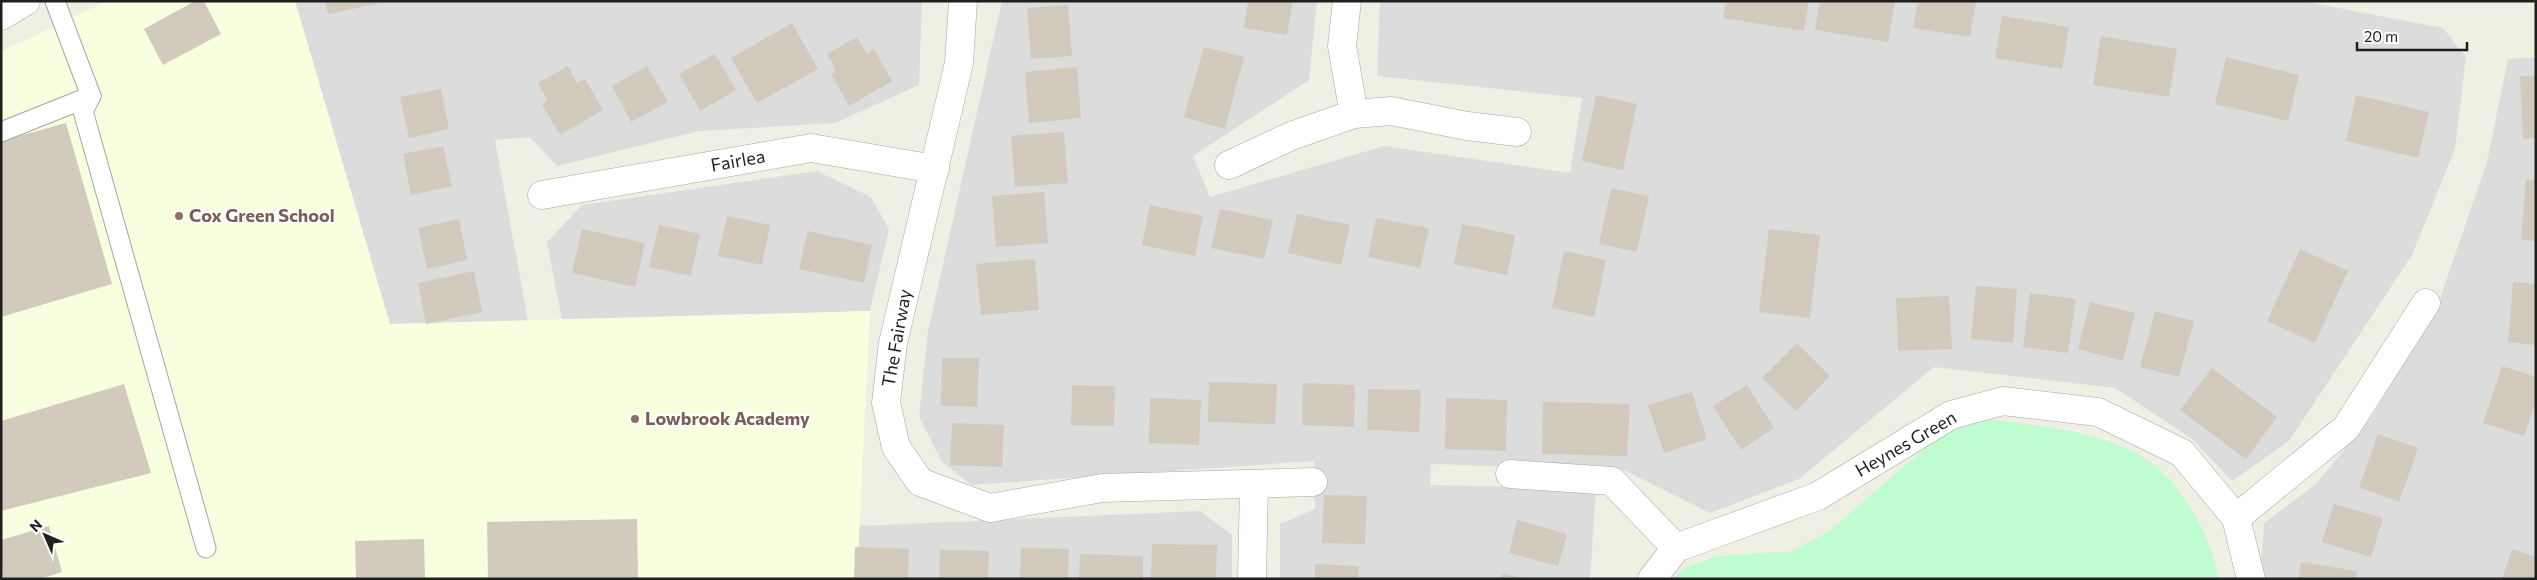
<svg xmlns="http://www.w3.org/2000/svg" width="2537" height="580" font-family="Commissioner,sans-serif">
<rect width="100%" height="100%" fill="#f0efe4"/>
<g fill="#dddcdc">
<polygon points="295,1 922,1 919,85 835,123 700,131 557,166 530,137 495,140 528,321 389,324"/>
<polygon points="1002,1 1317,1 1309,80 1193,156 1210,197 1384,146 1570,173 1582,98 1377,76 1380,1 2302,1 2443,28 2466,57 2455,149 2412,255 2289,441 2232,481 2192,439 2115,388 1934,367 1799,479 1710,513 1624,470 1431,464 1430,485 1596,489 1590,579 1280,579 1280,524 1315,509 1314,461 971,485 942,462 919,417 928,331"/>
<polygon points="2536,57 2536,579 2260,579 2264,523 2315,485 2372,416 2437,307 2487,162 2508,59"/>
<polygon points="817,171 871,197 889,229 870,311 562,320 547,242 582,205"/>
<polygon points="1200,511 1232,535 1232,579 857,579 859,526"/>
</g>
<polygon fill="#f8ffdf" points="107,1 295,1 390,324 870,311 857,579 1,579 1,52"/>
<path fill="#bffdd1" d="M1977,418C2029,424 2087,429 2134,452C2178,474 2210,533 2219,579H1673L1683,569L1715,556L1792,551L1828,532L1945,431Z"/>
<g fill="#d1cabd">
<polygon points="195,1 204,1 221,34 163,65 144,29"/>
<polygon points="325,1 386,1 386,2 328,14"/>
<polygon points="1248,1 1293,1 1287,35 1244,28"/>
<polygon points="1726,1 1809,1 1804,31 1723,18"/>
<polygon points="1820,1 1895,1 1888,42 1815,30"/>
<polygon points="1918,1 1976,1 1970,37 1913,28"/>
<polygon points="1068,5 1072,56 1031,59 1027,8"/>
<polygon points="2002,16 2069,27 2062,69 1995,58"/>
<polygon points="792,23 818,69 757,103 731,58"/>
<polygon points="2101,36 2177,49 2169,97 2093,85"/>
<polygon points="857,37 867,54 874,49 892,81 849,106 831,74 836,71 827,54"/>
<polygon points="1204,47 1244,57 1225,129 1184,117"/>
<polygon points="715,54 736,90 700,111 679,74"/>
<polygon points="2226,57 2299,75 2288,121 2215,104"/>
<polygon points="568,66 577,83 585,79 603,110 560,135 542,104 547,100 538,83"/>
<polygon points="647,66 668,102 631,122 612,86"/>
<polygon points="1077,67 1081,118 1029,123 1025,72"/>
<polygon points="2520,76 2536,76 2536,138 2523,139"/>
<polygon points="441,89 449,129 409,138 400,97"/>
<polygon points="1596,95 1637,104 1623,170 1582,161"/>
<polygon points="2356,95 2429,112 2418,158 2346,141"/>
<polygon points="66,123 112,284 1,317 1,141"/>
<polygon points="1064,132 1068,183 1015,187 1011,136"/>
<polygon points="443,146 452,186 411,195 403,154"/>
<polygon points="2526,179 2536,180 2536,241 2521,240"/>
<polygon points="1611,188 1649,196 1637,252 1599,244"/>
<polygon points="1044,192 1048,243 996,247 992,196"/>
<polygon points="1150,205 1203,216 1195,256 1142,245"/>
<polygon points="1220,209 1273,220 1264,259 1211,248"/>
<polygon points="1297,214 1350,225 1341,265 1288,253"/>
<polygon points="727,216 770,225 762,265 718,256"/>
<polygon points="1376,218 1429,228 1420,268 1368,257"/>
<polygon points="459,219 467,260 427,269 418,228"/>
<polygon points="1462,224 1515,235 1507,275 1454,264"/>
<polygon points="659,225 700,234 691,276 649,267"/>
<polygon points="582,229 645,243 635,287 572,273"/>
<polygon points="1769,229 1820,235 1810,318 1759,312"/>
<polygon points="808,231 872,245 864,283 799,269"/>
<polygon points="2300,249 2348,271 2315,343 2267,321"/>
<polygon points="1564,251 1606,260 1594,317 1552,308"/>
<polygon points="1035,259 1039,310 981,315 976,264"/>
<polygon points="474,271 482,312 426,324 418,283"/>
<polygon points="2513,282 2536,284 2536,345 2508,342"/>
<polygon points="1976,286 2017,289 2013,343 1971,339"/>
<polygon points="2030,293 2076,299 2068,353 2023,347"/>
<polygon points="1949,296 1952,349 1898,351 1896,298"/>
<polygon points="2090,302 2135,313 2123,361 2078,349"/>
<polygon points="2155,311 2194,321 2179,377 2140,367"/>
<polygon points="1797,343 1830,376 1796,411 1762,378"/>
<polygon points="942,358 979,358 977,407 941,406"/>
<polygon points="2502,366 2536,377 2536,401 2524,436 2483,423"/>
<polygon points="2212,368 2277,417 2246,459 2180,410"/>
<polygon points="1209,382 1277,384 1275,424 1208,422"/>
<polygon points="1303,383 1355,385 1354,427 1302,425"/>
<polygon points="124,384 151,473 1,511 1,421"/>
<polygon points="1072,385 1115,386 1114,426 1071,425"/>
<polygon points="1747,385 1774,428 1741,450 1713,406"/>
<polygon points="1368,389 1421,390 1419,432 1367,430"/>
<polygon points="1692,392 1707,439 1664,453 1648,405"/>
<polygon points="1150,398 1201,400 1199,445 1149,443"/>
<polygon points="1446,398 1507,400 1506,451 1445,449"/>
<polygon points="1543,402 1630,404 1627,456 1542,454"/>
<polygon points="952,423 1004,425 1002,467 950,465"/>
<polygon points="2378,434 2418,448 2399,502 2359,487"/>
<polygon points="1324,495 1367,496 1365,544 1322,543"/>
<polygon points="2334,504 2383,518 2371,557 2322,542"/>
<polygon points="637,519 638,579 488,579 487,522"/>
<polygon points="1517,520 1567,534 1558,566 1509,553"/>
<polygon points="49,526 62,572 40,579 3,579 1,540"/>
<polygon points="424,539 425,579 356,579 355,541"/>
<polygon points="1152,544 1217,545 1216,579 1151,579"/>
<polygon points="855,547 909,549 908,579 854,579"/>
<polygon points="1021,548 1069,549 1068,579 1020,579"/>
<polygon points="2512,549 2536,557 2536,579 2502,579"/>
<polygon points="940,550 989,551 988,579 939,579"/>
<polygon points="1080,554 1143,556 1143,579 1079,579"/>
<polygon points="2301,562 2357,571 2356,579 2298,579"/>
<polygon points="1315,564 1359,566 1358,579 1315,579"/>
<polygon points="1502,574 1523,578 1523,579 1501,579"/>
</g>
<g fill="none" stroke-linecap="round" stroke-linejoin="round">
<defs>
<g id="service">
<polyline points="91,96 83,111 206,548"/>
<polyline points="1,132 91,96 55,1"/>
</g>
<g id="minor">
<polyline points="963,1 959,63 893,343 886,403 896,447 920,482 990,508 1102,488 1313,482"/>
<polyline points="1347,1 1342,46 1354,114"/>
<polyline points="1,16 26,1"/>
<polyline points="1229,165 1291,136 1354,114 1391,111 1467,126 1517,132"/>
<polyline points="542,195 811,148 935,169"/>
<polyline points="1510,474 1612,481 1676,548"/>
<polyline points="2236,518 2346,428 2426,303"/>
<polyline points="1252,579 1254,484"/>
<polyline points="1652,579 1676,548 1818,496 1951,415 2003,401 2098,412 2182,453 2236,518 2251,579"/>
</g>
</defs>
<use href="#service" stroke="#a6a6a6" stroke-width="21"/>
<use href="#minor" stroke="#a6a6a6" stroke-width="29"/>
<use href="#service" stroke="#fff" stroke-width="19"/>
<use href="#minor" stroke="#fff" stroke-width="28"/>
</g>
<g fill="#8d6e63" stroke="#fff" stroke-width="2">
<circle cx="179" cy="216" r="5"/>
<circle cx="635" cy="419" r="5"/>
</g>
<g text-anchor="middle" stroke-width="4" stroke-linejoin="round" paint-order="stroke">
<g font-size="18" fill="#1f1f1f" stroke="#fff">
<text transform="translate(738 161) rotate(-10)" y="6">Fairlea</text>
<text transform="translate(897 338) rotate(-80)" y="6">The Fairway</text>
<text transform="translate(1906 444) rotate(-30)" y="6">Heynes Green</text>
</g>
<g font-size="18" font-weight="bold" fill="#785e54" stroke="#fff" text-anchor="start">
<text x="189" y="222">Cox Green School</text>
<text x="645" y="425">Lowbrook Academy</text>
</g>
</g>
<rect width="2537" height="580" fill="none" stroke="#1f1f1f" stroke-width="5"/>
<g transform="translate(45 535) rotate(315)" stroke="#ffffff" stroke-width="4" paint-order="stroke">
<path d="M0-4L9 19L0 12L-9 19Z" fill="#1f1f1f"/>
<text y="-8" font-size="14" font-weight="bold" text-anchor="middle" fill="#1f1f1f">N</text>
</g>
<path d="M2357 42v8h110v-8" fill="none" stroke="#1f1f1f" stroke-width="2.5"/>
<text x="2364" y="42" font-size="15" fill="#1f1f1f" stroke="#ffffff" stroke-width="4" paint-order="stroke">20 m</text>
</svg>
